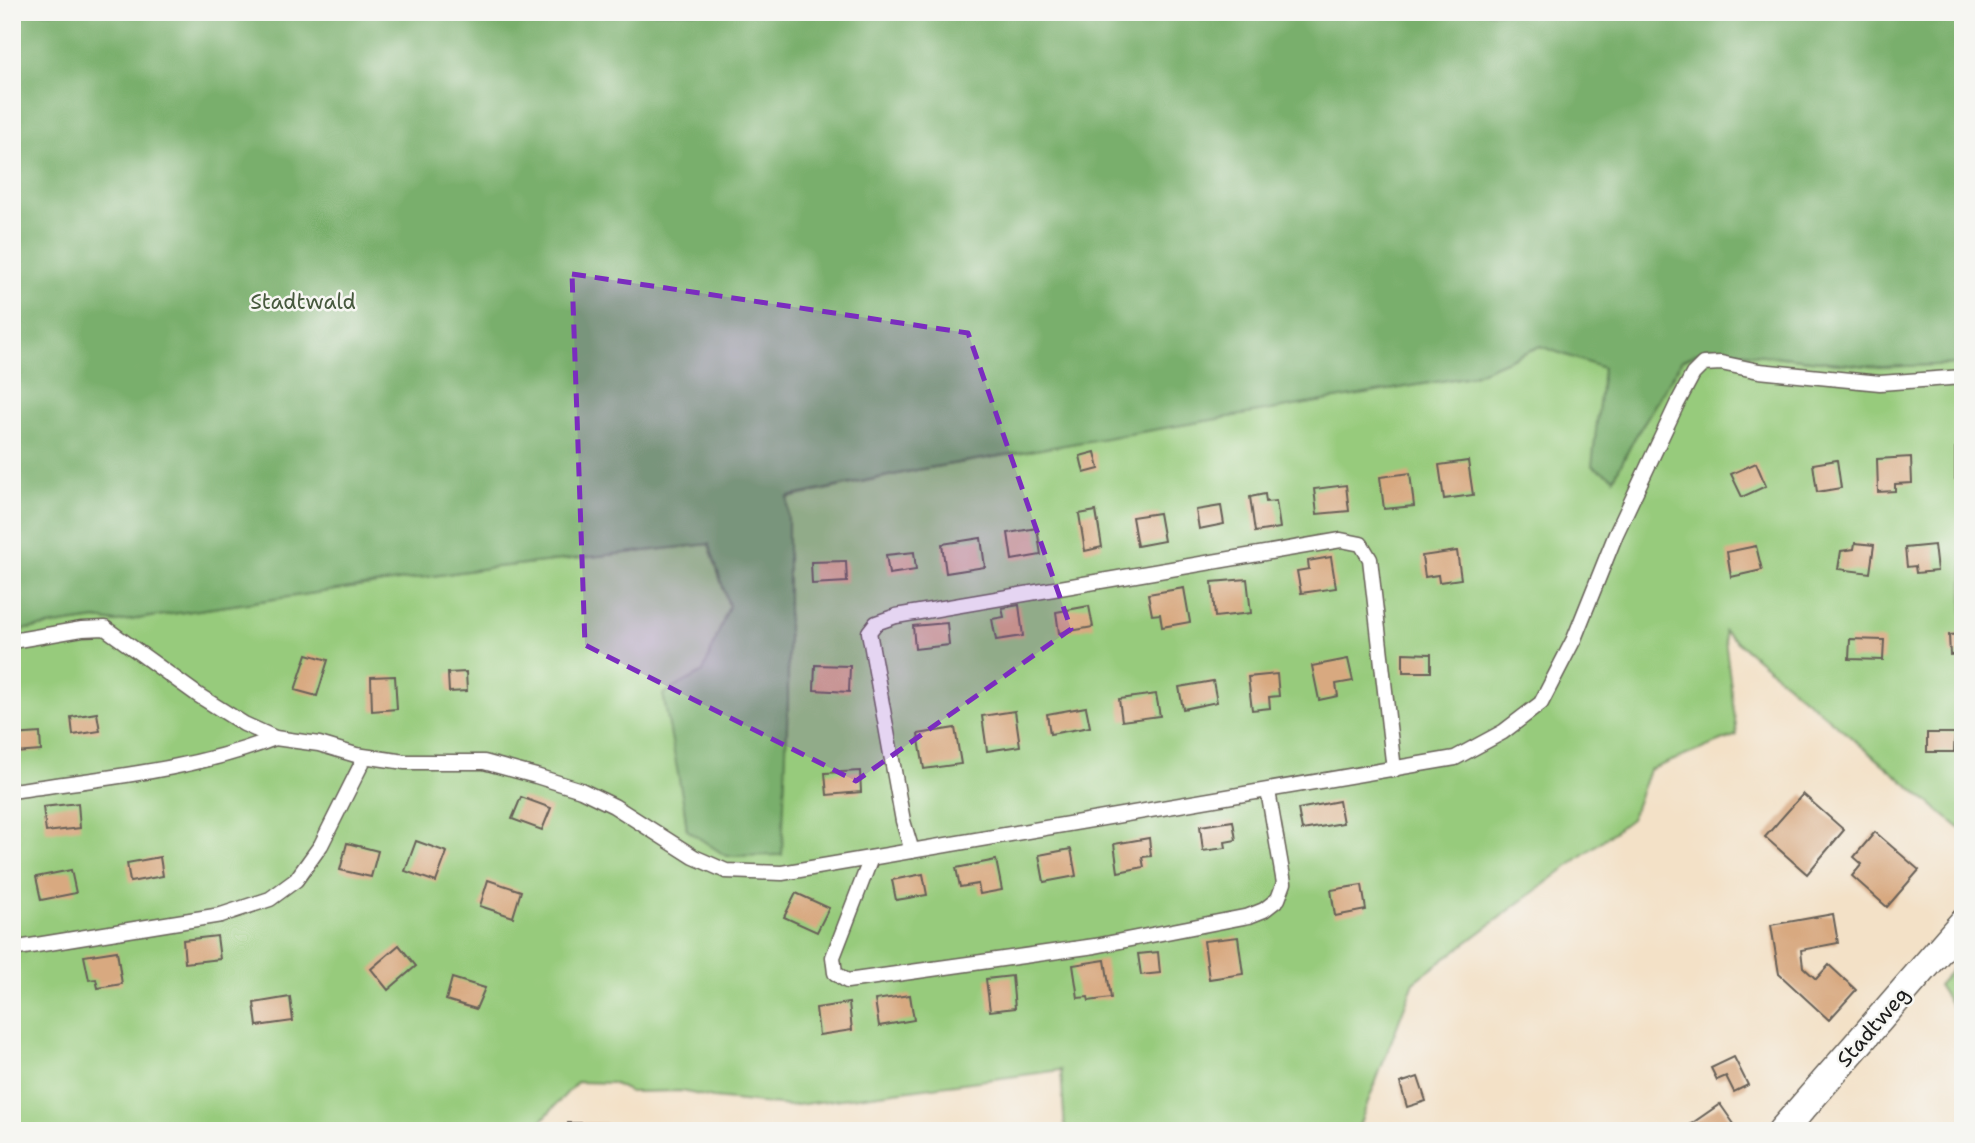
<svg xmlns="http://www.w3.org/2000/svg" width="1975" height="1143" font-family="'Shantell Sans',sans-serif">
<rect width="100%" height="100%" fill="#f6f6f2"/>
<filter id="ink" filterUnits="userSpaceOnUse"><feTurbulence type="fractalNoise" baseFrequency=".0143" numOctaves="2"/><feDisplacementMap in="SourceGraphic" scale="14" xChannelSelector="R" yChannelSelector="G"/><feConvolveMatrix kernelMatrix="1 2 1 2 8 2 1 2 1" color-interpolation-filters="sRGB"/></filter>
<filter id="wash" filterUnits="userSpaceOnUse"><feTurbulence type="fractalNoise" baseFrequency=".00686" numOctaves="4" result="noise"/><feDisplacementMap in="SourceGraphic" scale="28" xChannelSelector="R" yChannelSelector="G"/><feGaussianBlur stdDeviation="1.57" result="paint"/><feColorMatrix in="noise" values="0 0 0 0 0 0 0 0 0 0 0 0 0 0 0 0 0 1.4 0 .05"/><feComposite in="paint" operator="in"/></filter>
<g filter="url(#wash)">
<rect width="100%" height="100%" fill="#f3e1c7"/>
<g fill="#97cb7c" stroke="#5a744c" stroke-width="2">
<polygon points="1540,346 1604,368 1600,408 1614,478 1634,439 1682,360 1710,347 1753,354 1878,367 1963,364 1963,831 1724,631 1737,735 1649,770 1631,819 1414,982 1357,1131 1065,1131 1061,1070 789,1106 713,1098 682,1091 630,1092 612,1083 577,1082 532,1131 189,1131 188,1128 169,1131 12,1131 12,631 96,619 116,622 488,568 709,544 729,606 703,672 684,806 687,830 781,855 788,701 788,498 917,470 1471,376"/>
<polygon points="1963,957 1963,1023 1938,985"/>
</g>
<polygon fill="#79af6c" stroke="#4a6644" stroke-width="2" points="12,12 1963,12 1963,364 1878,367 1753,354 1710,347 1682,360 1634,439 1614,478 1592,466 1603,368 1540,346 1471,376 917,470 788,497 788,701 782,855 726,856 687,830 684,806 663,694 703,672 729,606 709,544 488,568 116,622 96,619 12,631"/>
<g id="blocks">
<g fill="#d8a980">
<rect x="1955" y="448" width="8" height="31"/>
<polygon points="1095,452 1099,469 1084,473 1080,456"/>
<polygon points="1911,457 1912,483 1895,484 1895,491 1878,492 1877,459"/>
<polygon points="1837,460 1841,488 1817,492 1813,464"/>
<polygon points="1468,461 1473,495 1444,499 1439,465"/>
<polygon points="1756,463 1766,486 1742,497 1731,474"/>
<polygon points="1410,473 1414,506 1384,509 1380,477"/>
<polygon points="1346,485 1349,511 1317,514 1314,489"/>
<polygon points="1265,494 1266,502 1276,501 1280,528 1255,532 1250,497"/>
<polygon points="1221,506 1224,524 1199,529 1196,510"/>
<polygon points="1096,511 1102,547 1085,551 1079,514"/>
<polygon points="1159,513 1164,541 1137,546 1132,517"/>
<polygon points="1037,528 1041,555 1012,560 1008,533"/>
<polygon points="981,538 985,567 946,573 942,544"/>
<polygon points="1855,543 1874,545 1870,573 1838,569 1841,551 1854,549"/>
<polygon points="1934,545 1937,571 1916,573 1915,566 1907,567 1905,548"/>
<polygon points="1756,546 1762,570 1731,577 1727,552"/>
<polygon points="1457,551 1461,579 1439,582 1438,575 1425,577 1422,556"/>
<polygon points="914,552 916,570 889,574 886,555"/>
<polygon points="1331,557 1336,588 1301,593 1297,571 1309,569 1308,561"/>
<polygon points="846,561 847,582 812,584 811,562"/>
<polygon points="1247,579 1251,613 1215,617 1212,582"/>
<polygon points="1184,588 1190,622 1162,627 1160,614 1152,615 1148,594"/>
<polygon points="1019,605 1023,636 996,640 992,619 1004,617 1002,608"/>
<polygon points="1089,606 1093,627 1059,633 1056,612"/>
<polygon points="947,623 949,645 915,649 913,626"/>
<polygon points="1963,634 1963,654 1950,655 1949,635"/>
<polygon points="1850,639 1884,640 1883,660 1849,659"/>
<polygon points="1403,653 1431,654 1431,672 1403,672"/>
<polygon points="307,654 328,660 317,696 295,690"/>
<polygon points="1348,659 1353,681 1336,684 1338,696 1319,700 1312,666"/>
<polygon points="815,665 850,666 849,692 814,690"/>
<polygon points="466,672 467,691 449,692 448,673"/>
<polygon points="1277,674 1279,696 1269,697 1270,708 1252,710 1248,677"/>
<polygon points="395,676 397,709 372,711 371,677"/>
<polygon points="1213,681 1217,702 1183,709 1179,687"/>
<polygon points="1156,694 1160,716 1122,721 1119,699"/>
<polygon points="1086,707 1090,727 1050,734 1047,714"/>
<polygon points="1015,711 1020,746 987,751 982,716"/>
<polygon points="97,713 100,731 73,735 71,717"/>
<polygon points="955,728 961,764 924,769 918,734"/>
<polygon points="40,733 41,751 14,753 13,735"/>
<polygon points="1927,733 1955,733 1954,752 1927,752"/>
<polygon points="860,771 861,792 827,795 825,773"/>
<polygon points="1803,794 1844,830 1807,874 1765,837"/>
<polygon points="521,797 551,808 542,830 512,819"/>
<polygon points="1339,801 1343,823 1302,830 1298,809"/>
<polygon points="78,803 80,828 46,832 43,807"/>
<polygon points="1233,821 1236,840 1225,842 1226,848 1203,851 1200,826"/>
<polygon points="1875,832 1919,870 1887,907 1852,876 1862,864 1854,857"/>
<polygon points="1149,838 1151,856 1142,857 1144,867 1118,872 1114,844"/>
<polygon points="416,841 447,852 436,882 405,871"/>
<polygon points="347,843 378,851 371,877 340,870"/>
<polygon points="1071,849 1076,876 1044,882 1039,855"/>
<polygon points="160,857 163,876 130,882 127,863"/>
<polygon points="996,860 1002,890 980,894 978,884 960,887 956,868"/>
<polygon points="71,870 76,893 41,900 36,877"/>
<polygon points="923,874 927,895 896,900 892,880"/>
<polygon points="488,880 521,891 513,917 480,906"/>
<polygon points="1362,885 1366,910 1335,916 1331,890"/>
<polygon points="796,893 829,908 817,932 784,917"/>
<polygon points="1833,914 1838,943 1801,950 1803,967 1816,979 1829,965 1856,990 1829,1020 1779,974 1771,925"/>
<polygon points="217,936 220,959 185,963 183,940"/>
<polygon points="1238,937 1243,974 1209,979 1204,941"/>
<polygon points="399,945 416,966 388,990 371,969"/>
<polygon points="117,951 122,984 98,988 96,979 89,980 84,956"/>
<polygon points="1158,952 1160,973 1141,975 1138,954"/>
<polygon points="1105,960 1111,998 1089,1001 1088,997 1078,998 1073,965"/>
<polygon points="1012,976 1015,1008 990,1011 986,979"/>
<polygon points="452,978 485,988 476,1009 446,1000"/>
<polygon points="910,995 914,1020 879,1026 875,1000"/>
<polygon points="290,997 293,1021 257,1026 254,1003"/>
<polygon points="849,1003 852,1030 819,1035 816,1008"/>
<polygon points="1734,1057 1748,1085 1734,1092 1726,1076 1717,1080 1711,1068"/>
<polygon points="1418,1077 1426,1101 1407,1107 1400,1083"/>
<polygon points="1720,1104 1734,1124 1725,1131 1681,1131"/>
<rect x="568" y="1123" width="38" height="8"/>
</g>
</g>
</g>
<g filter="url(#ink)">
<use href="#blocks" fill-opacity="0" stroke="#676158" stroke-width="2"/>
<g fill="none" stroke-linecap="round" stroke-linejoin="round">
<defs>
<g id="lane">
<polyline points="12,641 82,629 105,628 198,695 244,724 275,738 319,744 356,755 405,762 484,762 536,776 581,790 614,806 694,857 726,871 782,873 1455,758 1503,732 1541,703 1574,639 1616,534 1677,404 1693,374 1703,364 1721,363 1759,371 1880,383 1963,377"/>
<path d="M12,791C100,778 192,771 275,738"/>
<polyline points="912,851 903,821 869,632 876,623 896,616 1341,540 1361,544 1370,559 1394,770"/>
<polyline points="871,858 833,957 835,973 847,981 1095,946 1249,916 1264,910 1278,899 1284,883 1268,791"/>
<polyline points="12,949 221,915 270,899 296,880 321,845 365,757"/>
</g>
<polyline id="street" points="1782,1131 1963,923"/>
</defs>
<use href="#lane" stroke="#676158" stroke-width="17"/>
<use href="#street" stroke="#676158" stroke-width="31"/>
<use href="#lane" stroke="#fff" stroke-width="14"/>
<use href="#street" stroke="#fff" stroke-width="28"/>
</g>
</g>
<path fill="#7b2cbf" fill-opacity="0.2" stroke="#7b2cbf" stroke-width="5" stroke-dasharray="14 9" stroke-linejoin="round" d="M572,274L968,333L1071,629L856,781L585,645Z"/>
<g text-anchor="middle" stroke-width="5" stroke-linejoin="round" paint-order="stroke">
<g font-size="21" fill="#47593e" stroke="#f6f6f2">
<text x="303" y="309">Stadtwald</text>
</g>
<g font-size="21" fill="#1c1c1c" stroke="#f6f6f2">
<text transform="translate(1873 1027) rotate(-49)" y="7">Stadtweg</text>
</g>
</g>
<rect width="1975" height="1143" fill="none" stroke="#f6f6f2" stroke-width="42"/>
</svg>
